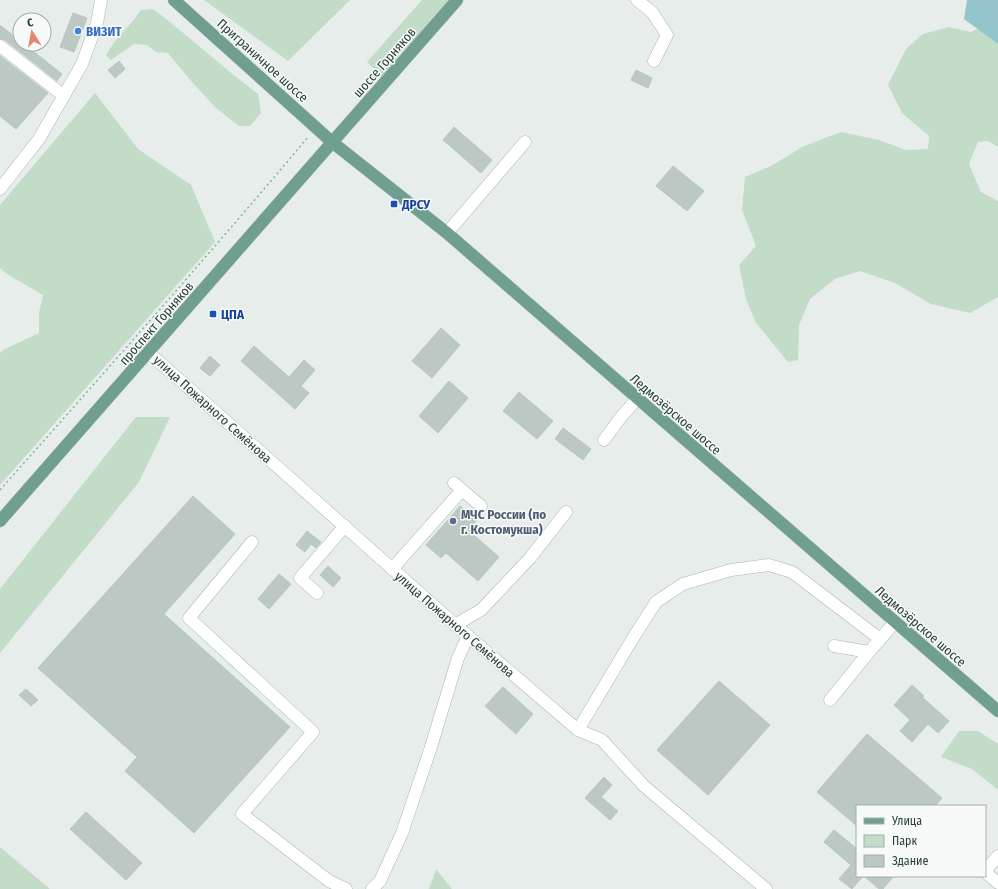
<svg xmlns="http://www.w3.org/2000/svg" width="998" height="889" font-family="'Fira Sans Condensed',sans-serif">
<rect width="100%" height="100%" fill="#e6edea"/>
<g fill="#c2dcc8">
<polygon points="204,0 350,0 288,61"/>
<polygon points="422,0 449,0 384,78 367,62"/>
<path d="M153,9C189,36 222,67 258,94L261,113L250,126H239L216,108L192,82L168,53L156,52L147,45L134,44L111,60L106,55C115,38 130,27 141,10Z"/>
<polygon points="949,27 971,32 982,27 998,39 998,147 988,141 978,142 969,164 981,192 998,201 998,297 970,313 931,304 895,283 860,271 835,279 810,299 799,325 798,360 788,362 756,323 746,299 739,265 756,246 742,210 745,177 771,166 804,146 841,132 879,140 906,150 928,149 929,136 902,113 888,85 906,49 923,34"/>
<polygon points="95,93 138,149 191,185 215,242 0,485 0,353 3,350 39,333 39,313 43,295 7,274 0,268 0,205"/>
<polygon points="136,417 170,417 139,482 0,653 0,589"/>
<polygon points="959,731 978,731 998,744 998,790 972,769 941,757"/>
<polygon points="0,847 50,889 0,889"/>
<polygon points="436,869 452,889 429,889"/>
</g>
<polygon fill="#95c5cc" points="967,0 998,0 998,44 964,19"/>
<g fill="#bcc8c3" stroke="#b9c6c1">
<polygon points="73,13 87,18 74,52 60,47"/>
<polygon points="0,25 20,41 20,44 24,44 62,74 57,81 5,40 0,39"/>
<polygon points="0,56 48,93 16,129 0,116"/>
<polygon points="119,61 125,69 115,78 108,70"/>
<polygon points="636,70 652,78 648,88 631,80"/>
<polygon points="454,127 492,160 481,173 443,140"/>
<polygon points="673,166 704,191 687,211 656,186"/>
<polygon points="441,328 460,345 432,378 412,361"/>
<polygon points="254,346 289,377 304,360 315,370 301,386 309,393 295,409 241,361"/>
<polygon points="210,356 220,365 210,376 200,368"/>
<polygon points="449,381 468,398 438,433 419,416"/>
<polygon points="519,392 553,421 537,439 503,411"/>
<polygon points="563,428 591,449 583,460 555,439"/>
<polygon points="193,496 235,534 164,614 290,727 194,833 125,771 137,757 38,668"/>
<polygon points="460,506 477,520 468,530 499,557 478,581 446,553 441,558 426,545"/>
<polygon points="307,531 321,542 316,548 311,544 305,552 296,545"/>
<polygon points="328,566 341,578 333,587 320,575"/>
<polygon points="279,574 291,584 269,609 258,599"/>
<polygon points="719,681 770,725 708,795 657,750"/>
<polygon points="912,685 924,696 922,697 949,721 938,733 928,724 912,742 900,731 910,720 894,705"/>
<polygon points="503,687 533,714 516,734 485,706"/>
<polygon points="26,689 38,700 31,706 19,695"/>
<polygon points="867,734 942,798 935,806 857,806 857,826 817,792"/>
<polygon points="604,777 612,785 601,797 618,811 610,820 585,798"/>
<polygon points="86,812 142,863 126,880 70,829"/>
<polygon points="834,830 857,849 857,876 863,876 852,889 839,879 851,865 824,842"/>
<polygon points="864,876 894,876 883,889 879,889"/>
</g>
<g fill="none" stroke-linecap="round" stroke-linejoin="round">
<defs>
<g id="minor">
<polyline points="637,0 652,12 667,35 654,61"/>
<polyline points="0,46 64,96"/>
<polyline points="0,189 39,139 82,64 97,23 101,0"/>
<polyline points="447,233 525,142"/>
<polyline points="148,352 468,636 578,730 602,740 644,786 766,889"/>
<polyline points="604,440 621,417 637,399"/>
<polyline points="462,490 481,506"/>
<polyline points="252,542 189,618 313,732 242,814 329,881 346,889"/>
<polyline points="392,569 462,490 454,483"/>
<polyline points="317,593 300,578 345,526"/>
<polyline points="455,625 481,610 530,558 566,512"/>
<polyline points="834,646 869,652"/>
<polyline points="830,700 869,652 895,622"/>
<polyline points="578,730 633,638 656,602 683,584 731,570 769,565 792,572 880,639"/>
<polyline points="985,871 998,856"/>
<polyline points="985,872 998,883"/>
<polyline points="372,889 380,881 402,833 430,750 458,658 468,636"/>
</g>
<g id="major">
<polyline points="174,0 332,142 447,233 998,711"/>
<polyline points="0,521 457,0"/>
</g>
</defs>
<use href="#minor" stroke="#a9b5b1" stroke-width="13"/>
<use href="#major" stroke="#c3c9c7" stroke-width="13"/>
<path stroke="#8aada1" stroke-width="1.5" stroke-dasharray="2 3" stroke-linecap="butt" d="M0,490C104,373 208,256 309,136"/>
<use href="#minor" stroke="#fff" stroke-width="12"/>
<use href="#major" stroke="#709e91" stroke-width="12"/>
</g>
<circle fill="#3f7fe0" stroke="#f7faf8" stroke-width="1.5" cx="78" cy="31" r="4"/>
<g fill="#1a4fb4" stroke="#f7faf8" stroke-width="1.5">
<rect x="390" y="200" width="8" height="8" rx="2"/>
<rect x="209" y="310" width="8" height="8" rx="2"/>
</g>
<circle fill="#5c6f8a" stroke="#f7faf8" stroke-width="1.5" cx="453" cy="521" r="4"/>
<g text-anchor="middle" stroke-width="3" stroke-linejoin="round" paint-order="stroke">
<g font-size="13" font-weight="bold" fill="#366cbe" stroke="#f7faf8" text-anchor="start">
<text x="86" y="36">ВИЗИТ</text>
</g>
<g font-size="13" fill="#273e37" stroke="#f7faf8">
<text transform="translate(263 60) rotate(42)" y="5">Приграничное шоссе</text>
<text transform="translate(384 62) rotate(-49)" y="5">шоссе Горняков</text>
<text transform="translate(156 323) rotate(-49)" y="5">проспект Горняков</text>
<text transform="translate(213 409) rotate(42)" y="5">улица Пожарного Семёнова</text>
<text transform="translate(676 414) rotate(41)" y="5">Ледмозёрское шоссе</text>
<text transform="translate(455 624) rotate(41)" y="5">улица Пожарного Семёнова</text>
<text transform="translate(921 626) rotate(41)" y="5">Ледмозёрское шоссе</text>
</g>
<g font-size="13" font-weight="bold" fill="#164399" stroke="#f7faf8" text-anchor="start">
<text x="402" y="209">ДРСУ</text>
<text x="221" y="319">ЦПА</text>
</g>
<g font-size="13" font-weight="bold" fill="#4e5e75" stroke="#f7faf8" text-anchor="start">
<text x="461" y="519">МЧС России (по<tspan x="461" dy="15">г. Костомукша)</tspan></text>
</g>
</g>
<rect x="856" y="805" width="130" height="72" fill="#f7faf8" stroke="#a4afab"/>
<rect x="864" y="818" width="20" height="6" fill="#709e91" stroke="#a4afab"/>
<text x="892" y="825" font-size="12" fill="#273e37">Улица</text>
<rect x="864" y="835" width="20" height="12" fill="#c2dcc8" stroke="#a4afab"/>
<text x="892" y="845" font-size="12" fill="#273e37">Парк</text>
<rect x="864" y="855" width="20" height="12" fill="#bcc8c3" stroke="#a4afab"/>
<text x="892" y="865" font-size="12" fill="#273e37">Здание</text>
<g transform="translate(32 32) rotate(349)"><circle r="19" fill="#f7faf8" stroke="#a4afab"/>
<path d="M0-3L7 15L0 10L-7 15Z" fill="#e3886e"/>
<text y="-6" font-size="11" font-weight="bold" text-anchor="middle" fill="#273e37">С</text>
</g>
</svg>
